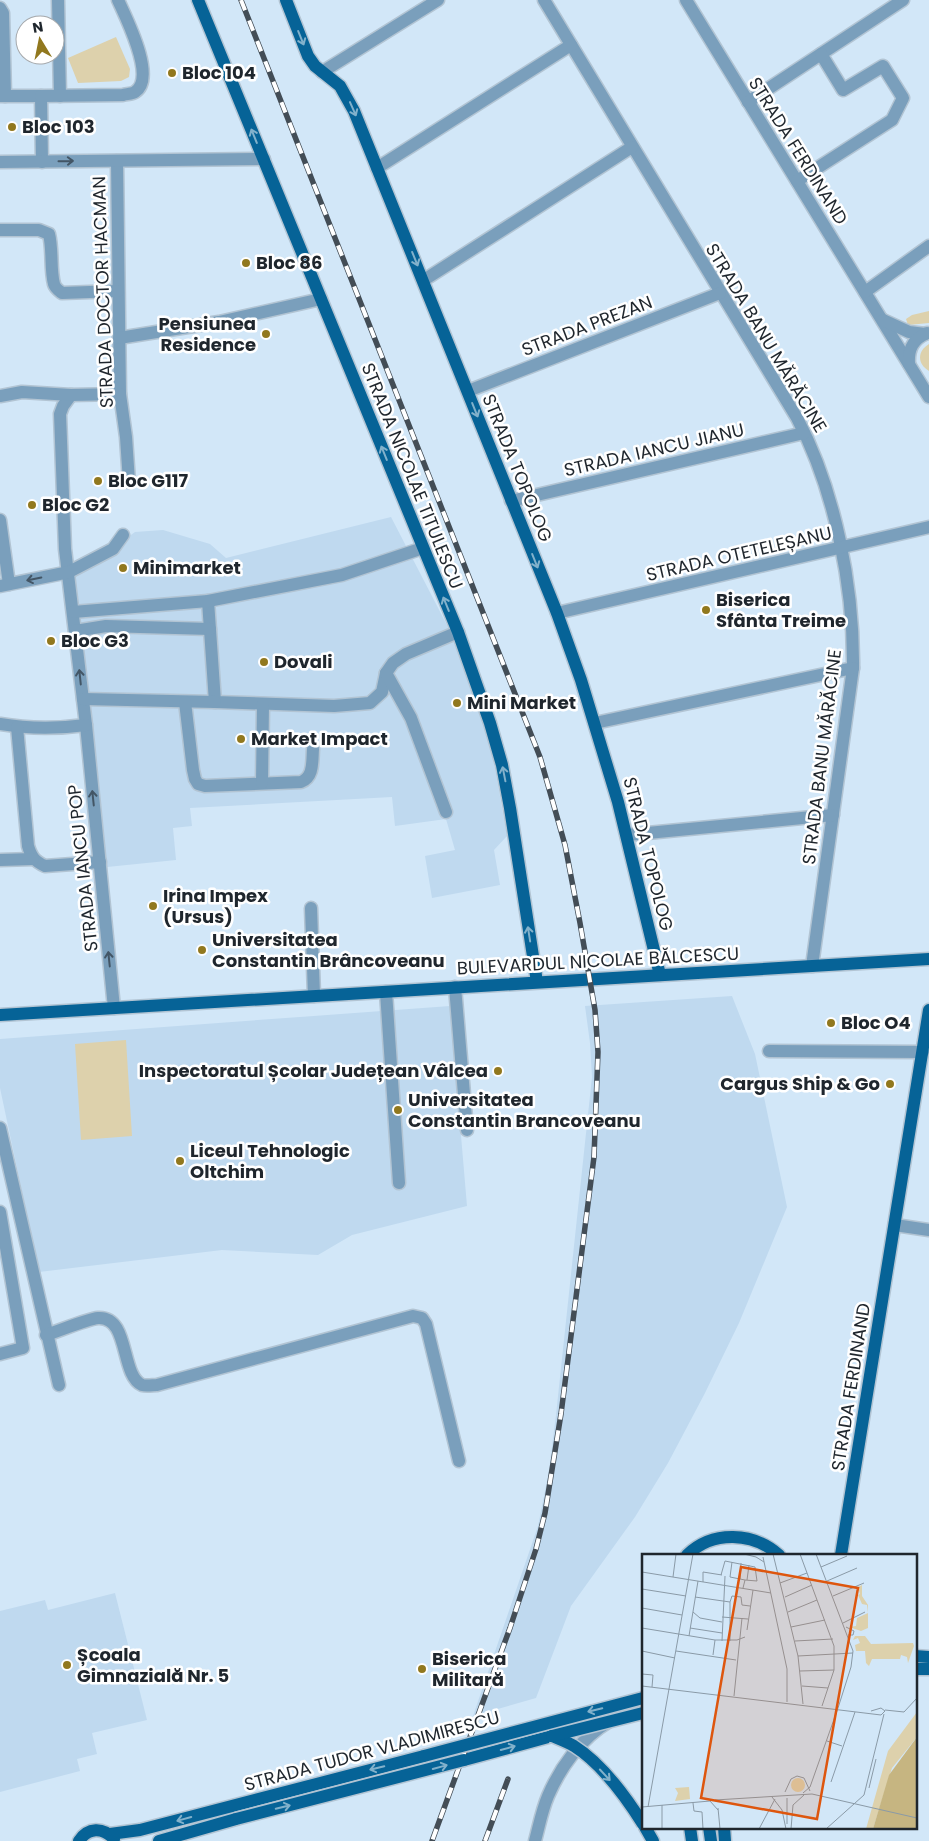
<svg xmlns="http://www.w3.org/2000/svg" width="929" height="1841" font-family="Poppins,sans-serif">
<rect width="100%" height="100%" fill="#d2e7f8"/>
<g fill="#bfd9ef">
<polygon points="391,517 449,629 485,726 495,768 507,836 494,850 500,885 432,898 425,856 455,850 446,819 395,826 392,797 190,808 192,826 173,828 176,860 107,867 75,575 135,532 163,530 210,544 226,558"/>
<polygon points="732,996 755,1054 787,1207 739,1323 705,1393 668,1463 635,1517 571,1606 536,1698 473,1716 538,1526 549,1471 556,1415 592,1077 590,1043 585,1006"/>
<polygon points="450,1006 467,1206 352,1235 318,1255 222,1250 39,1272 0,1088 0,1039"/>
<polygon points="115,1593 147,1720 92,1733 97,1754 77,1759 80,1771 0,1792 0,1611 45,1600 48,1610"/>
</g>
<g fill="#ddd1ac">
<polygon points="116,37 130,69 129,77 121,81 78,83 68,58"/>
<polygon points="929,311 929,323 908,325 906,319 912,315"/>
<path d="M929,344V371C917,364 917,351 929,344Z"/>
<polygon points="126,1040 132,1136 81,1140 75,1044"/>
</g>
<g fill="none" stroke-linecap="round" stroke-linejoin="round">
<defs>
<g id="minor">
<polyline points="58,0 60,96"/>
<path d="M544,0L797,418C835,490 854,587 853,668L812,966"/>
<polyline points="686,0 929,397"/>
<polyline points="0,8 3,13 5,96"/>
<polyline points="322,72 438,0"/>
<polyline points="0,96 41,96 42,162"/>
<path d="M41,96L123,95C126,94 132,94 135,92C157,78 126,18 118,0"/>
<polyline points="748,102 903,0"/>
<polyline points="117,161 120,394 126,437 129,482"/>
<polyline points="0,162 264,159"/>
<polyline points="377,168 571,45"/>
<polyline points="797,181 892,120 903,98 883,66 843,90 821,54"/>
<path d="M0,230H39L49,234C53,250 50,269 54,284C55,288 58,290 62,293L118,291"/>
<polyline points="424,280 632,147"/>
<polyline points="865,292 929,246"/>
<polyline points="883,320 909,332 925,334"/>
<polyline points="119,338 219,322 321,299"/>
<path d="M909,364C908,349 913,339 927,333"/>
<polyline points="468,391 720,293"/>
<polyline points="71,395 63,406 60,414 65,549 86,725 114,1008"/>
<polyline points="0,396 22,392 71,395 120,394"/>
<polyline points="511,501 804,433"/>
<polyline points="0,520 9,584"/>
<polyline points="0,586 69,572 113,549 123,535"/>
<polyline points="208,601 215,702 334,706 370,703 382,692 386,673 393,663 406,654 458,632"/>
<polyline points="73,612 208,601 342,575 423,548"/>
<polyline points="557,613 929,527"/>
<polyline points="75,631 106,626 210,629"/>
<polyline points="386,673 411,718 446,812"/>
<polyline points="83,699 215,702"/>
<path d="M185,702L193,770L195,779L198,784L205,786L301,782C314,777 312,762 313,749"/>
<polyline points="595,723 853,668"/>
<path d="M0,724C29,729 56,729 86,725"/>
<path d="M17,727L28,846C31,856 34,861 45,866L100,862"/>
<polyline points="262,783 263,704"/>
<polyline points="627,835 833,815"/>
<polyline points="0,860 33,859"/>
<polyline points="311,908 314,996"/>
<polyline points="455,987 467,1130"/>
<polyline points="386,992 399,1183"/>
<polyline points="769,1051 923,1052"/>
<polyline points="0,1128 59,1385"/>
<polyline points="0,1212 23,1348 0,1354"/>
<polyline points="895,1225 929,1230"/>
<path d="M46,1335C59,1331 87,1319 98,1318C130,1316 120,1375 142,1385C146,1386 153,1385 157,1385L413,1316L422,1318L426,1324L459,1461"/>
<path d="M535,1841C539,1826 542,1810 548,1796C560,1768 581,1738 608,1722"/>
</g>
<g id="major">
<polyline points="198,0 458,632 490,723 502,765 510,808 537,982"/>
<polyline points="286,0 308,56 315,66 340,86 354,111 557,613 581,680 618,802 660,975"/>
<polyline points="0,1015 929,959"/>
<path d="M687,1555C713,1530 753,1532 779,1555"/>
<polyline points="841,1555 929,1010"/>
<polyline points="915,1656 929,1657"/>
<polyline points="915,1669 929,1669"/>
<polyline points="464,1760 552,1736"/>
<polyline points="645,1827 653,1841"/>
<polyline points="690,1827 692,1841"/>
<polyline points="709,1827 711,1841"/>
<polyline points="724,1827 725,1841"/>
<polyline points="110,1834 140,1830 424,1756"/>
<path d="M79,1841C88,1827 103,1827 114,1839"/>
<polyline points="159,1841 236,1819"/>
</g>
</defs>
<use href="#minor" stroke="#b2c4d3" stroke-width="15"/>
<use href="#major" stroke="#b2c4d3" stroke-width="15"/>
<use href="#minor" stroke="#7a9fbc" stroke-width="12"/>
<use href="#major" stroke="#066397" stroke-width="12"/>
<defs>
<g id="rail">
<polyline points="241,0 540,757 565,845 580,923 595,1010 598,1052 594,1157 561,1414 545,1513 536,1549 510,1628 432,1841"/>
<polyline points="485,1841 508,1779"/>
</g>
</defs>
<use href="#rail" stroke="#434d56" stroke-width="5.5"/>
<use href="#rail" stroke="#fff" stroke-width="4" stroke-dasharray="11" stroke-linecap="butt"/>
<defs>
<g id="major-bridge">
<path d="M552,1736C559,1739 567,1742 574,1746C601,1763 626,1797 643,1824"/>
<polyline points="552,1736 643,1713"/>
<polyline points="424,1756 643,1698"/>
<polyline points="236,1819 464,1760"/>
</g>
</defs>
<use href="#major-bridge" stroke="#b2c4d3" stroke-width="15" stroke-linecap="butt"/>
<use href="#major-bridge" stroke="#066397" stroke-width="12"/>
</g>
<defs><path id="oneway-shaft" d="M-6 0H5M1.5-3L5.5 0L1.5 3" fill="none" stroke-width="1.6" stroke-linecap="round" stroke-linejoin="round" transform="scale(1.25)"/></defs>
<g stroke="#82b1cb">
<use href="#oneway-shaft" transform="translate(301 38) rotate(68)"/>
<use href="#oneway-shaft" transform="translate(353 109) rotate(66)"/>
<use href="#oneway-shaft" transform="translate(254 136) rotate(-112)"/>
<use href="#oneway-shaft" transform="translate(415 259) rotate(68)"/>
<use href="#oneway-shaft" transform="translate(475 410) rotate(68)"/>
<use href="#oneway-shaft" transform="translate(384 453) rotate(-112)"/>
<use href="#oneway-shaft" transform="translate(535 561) rotate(68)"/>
<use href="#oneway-shaft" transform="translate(446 604) rotate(-112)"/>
<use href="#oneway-shaft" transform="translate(504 774) rotate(-101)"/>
<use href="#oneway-shaft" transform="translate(529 934) rotate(-99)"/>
<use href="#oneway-shaft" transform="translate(595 1710) rotate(166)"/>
<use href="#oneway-shaft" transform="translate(508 1748) rotate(-16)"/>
<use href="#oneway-shaft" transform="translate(440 1767) rotate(-15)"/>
<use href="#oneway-shaft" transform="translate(377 1768) rotate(166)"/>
<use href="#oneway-shaft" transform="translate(605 1775) rotate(47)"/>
<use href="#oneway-shaft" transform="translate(283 1807) rotate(-14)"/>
<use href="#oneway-shaft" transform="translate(184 1819) rotate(165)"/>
</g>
<g stroke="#435666">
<use href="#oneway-shaft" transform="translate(66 161) rotate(-1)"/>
<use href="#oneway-shaft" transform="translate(34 579) rotate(168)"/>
<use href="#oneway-shaft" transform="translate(80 677) rotate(-96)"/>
<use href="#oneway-shaft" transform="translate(93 798) rotate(-96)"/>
<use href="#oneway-shaft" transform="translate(109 959) rotate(-96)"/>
</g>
<g fill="#91781e" stroke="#fff" stroke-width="2">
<circle cx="172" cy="73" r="5"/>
<circle cx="12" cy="127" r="5"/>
<circle cx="246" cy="263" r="5"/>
<circle cx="266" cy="334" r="5"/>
<circle cx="98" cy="481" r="5"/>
<circle cx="32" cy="505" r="5"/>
<circle cx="123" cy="568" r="5"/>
<circle cx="706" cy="610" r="5"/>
<circle cx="51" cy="641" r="5"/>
<circle cx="264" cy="662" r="5"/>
<circle cx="457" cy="703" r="5"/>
<circle cx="241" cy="739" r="5"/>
<circle cx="153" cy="906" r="5"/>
<circle cx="202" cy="950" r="5"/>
<circle cx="831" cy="1023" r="5"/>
<circle cx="498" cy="1071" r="5"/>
<circle cx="890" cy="1084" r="5"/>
<circle cx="398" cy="1110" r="5"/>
<circle cx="180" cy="1161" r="5"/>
<circle cx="67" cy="1665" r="5"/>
<circle cx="422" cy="1669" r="5"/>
</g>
<g text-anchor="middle" stroke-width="5" stroke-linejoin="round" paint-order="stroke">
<g font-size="18" font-weight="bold" fill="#1f262d" stroke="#fff" text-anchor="start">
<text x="182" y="79">Bloc 104</text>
<text x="22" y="133">Bloc 103</text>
<text x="256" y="269">Bloc 86</text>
<text x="256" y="330" text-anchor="end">Pensiunea<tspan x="256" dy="21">Residence</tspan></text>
<text x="108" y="487">Bloc G117</text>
<text x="42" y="511">Bloc G2</text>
<text x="133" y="574">Minimarket</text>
<text x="716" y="606">Biserica<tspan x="716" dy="21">Sfânta Treime</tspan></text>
<text x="61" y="647">Bloc G3</text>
<text x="274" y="668">Dovali</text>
<text x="467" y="709">Mini Market</text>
<text x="251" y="745">Market Impact</text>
<text x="163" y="902">Irina Impex<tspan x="163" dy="21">(Ursus)</tspan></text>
<text x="212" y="946">Universitatea<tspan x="212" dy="21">Constantin Brâncoveanu</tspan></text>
<text x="841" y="1029">Bloc O4</text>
<text x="488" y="1077" text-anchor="end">Inspectoratul Școlar Județean Vâlcea</text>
<text x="880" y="1090" text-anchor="end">Cargus Ship &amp; Go</text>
<text x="408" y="1106">Universitatea<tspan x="408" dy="21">Constantin Brancoveanu</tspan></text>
<text x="190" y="1157">Liceul Tehnologic<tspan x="190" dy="21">Oltchim</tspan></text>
<text x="77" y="1661">Școala<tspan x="77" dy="21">Gimnazială Nr. 5</tspan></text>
<text x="432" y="1665">Biserica<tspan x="432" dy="21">Militară</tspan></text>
</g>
<g font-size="18" fill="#1f262d" stroke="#fff">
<text transform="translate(798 151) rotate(58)" y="6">STRADA FERDINAND</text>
<text transform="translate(103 292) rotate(-92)" y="6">STRADA DOCTOR HACMAN</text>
<text transform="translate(587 326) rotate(-21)" y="6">STRADA PREZAN</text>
<text transform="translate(766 338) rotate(59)" y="6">STRADA BANU MĂRĂCINE</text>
<text transform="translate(654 450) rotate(-13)" y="6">STRADA IANCU JIANU</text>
<text transform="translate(517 468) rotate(68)" y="6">STRADA TOPOLOG</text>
<text transform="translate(412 476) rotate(68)" y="6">STRADA NICOLAE TITULESCU</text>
<text transform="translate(739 554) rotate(-13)" y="6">STRADA OTETELEȘANU</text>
<text transform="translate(822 757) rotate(-83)" y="6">STRADA BANU MĂRĂCINE</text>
<text transform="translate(648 854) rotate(76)" y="6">STRADA TOPOLOG</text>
<text transform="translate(83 868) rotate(-96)" y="6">STRADA IANCU POP</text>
<text transform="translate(598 961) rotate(-3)" y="6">BULEVARDUL NICOLAE BĂLCESCU</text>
<text transform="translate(851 1387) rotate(-81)" y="6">STRADA FERDINAND</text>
<text transform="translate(372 1751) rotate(-15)" y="6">STRADA TUDOR VLADIMIRESCU</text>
</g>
</g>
<g transform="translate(642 1554)">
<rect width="275" height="275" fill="#d2e7f8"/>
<path d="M220,31V42L226,51V74L219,77L207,73L214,72L215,64L226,59L225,51L220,50L216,41L218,40L216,33ZM213,82H223L229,90L271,89L272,92L266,109L265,103L259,101L258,105H230L227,112L224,109L223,97H214L213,91L218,89L216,84L211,86ZM275,158V183L250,214L231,275H224L246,197ZM149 231a7 7 0 1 1 14 0a7 7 0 1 1-14 0ZM47,233L48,245L33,247L36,239L33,234Z" fill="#ddd1ac"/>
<path d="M275,183V275H231L247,221Z" fill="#c6b581"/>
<path fill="none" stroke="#8a9aa7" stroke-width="1" d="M102,0L114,3L122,8M131,0L156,102L161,150M158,0L192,92V116L180,152M174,0L211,97L209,113L196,154M121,3L145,115V148M90,8L88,23L103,26L101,34M179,13L205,2M0,18L129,39M79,21L83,7L113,13L115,27L103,26M31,23L34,0M98,25L99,9M105,26L107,11M185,27L215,14M61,28V18L80,21M138,29L165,19M0,35L44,42M191,42L222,29M53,43L88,48V87M143,43L170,31M88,48L90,42L99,43L100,51L108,52M0,54L40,61M51,58L58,64L80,68M146,58L175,46M80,63L106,65M201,69L223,58M149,73L183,66M204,73L212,77L211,81H206M0,74L73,86H95L103,83M48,74L80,79M105,76L111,36M47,82L56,27M80,87L83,22M153,87L191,85M0,97L33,104M34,97L94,106M71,101L73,86M156,102L211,99M158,117L192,116M0,120L11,121L10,133M0,132L239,161L243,157L239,154L229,157M160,132L186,134M92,142L100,64M243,156L262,158L275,144M185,187L200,192M189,228L213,158M227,234L234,205M143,238L149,225L155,222L162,224L168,237M161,239L168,233L196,154M130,243L140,256L144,275M145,244V270M73,246L170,240L275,264M51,249L52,257L60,258L61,275M20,251V275M0,253L68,247L76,256M6,253L51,0M76,254L78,275M117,275L133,245M149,275L151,251L162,241M184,275L222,241L242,160"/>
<path fill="#de560e" fill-opacity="0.15" stroke="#de560e" stroke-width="2.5" d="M99,13L216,34L175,265L59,244Z"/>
<rect width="275" height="275" fill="none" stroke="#1f262d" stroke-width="2.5"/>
</g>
<g transform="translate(40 40) rotate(350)"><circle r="24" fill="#ffffff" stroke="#a5a8ab"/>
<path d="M0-4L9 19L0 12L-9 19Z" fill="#91781e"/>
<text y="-8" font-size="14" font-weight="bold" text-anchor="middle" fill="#1f262d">N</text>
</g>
</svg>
